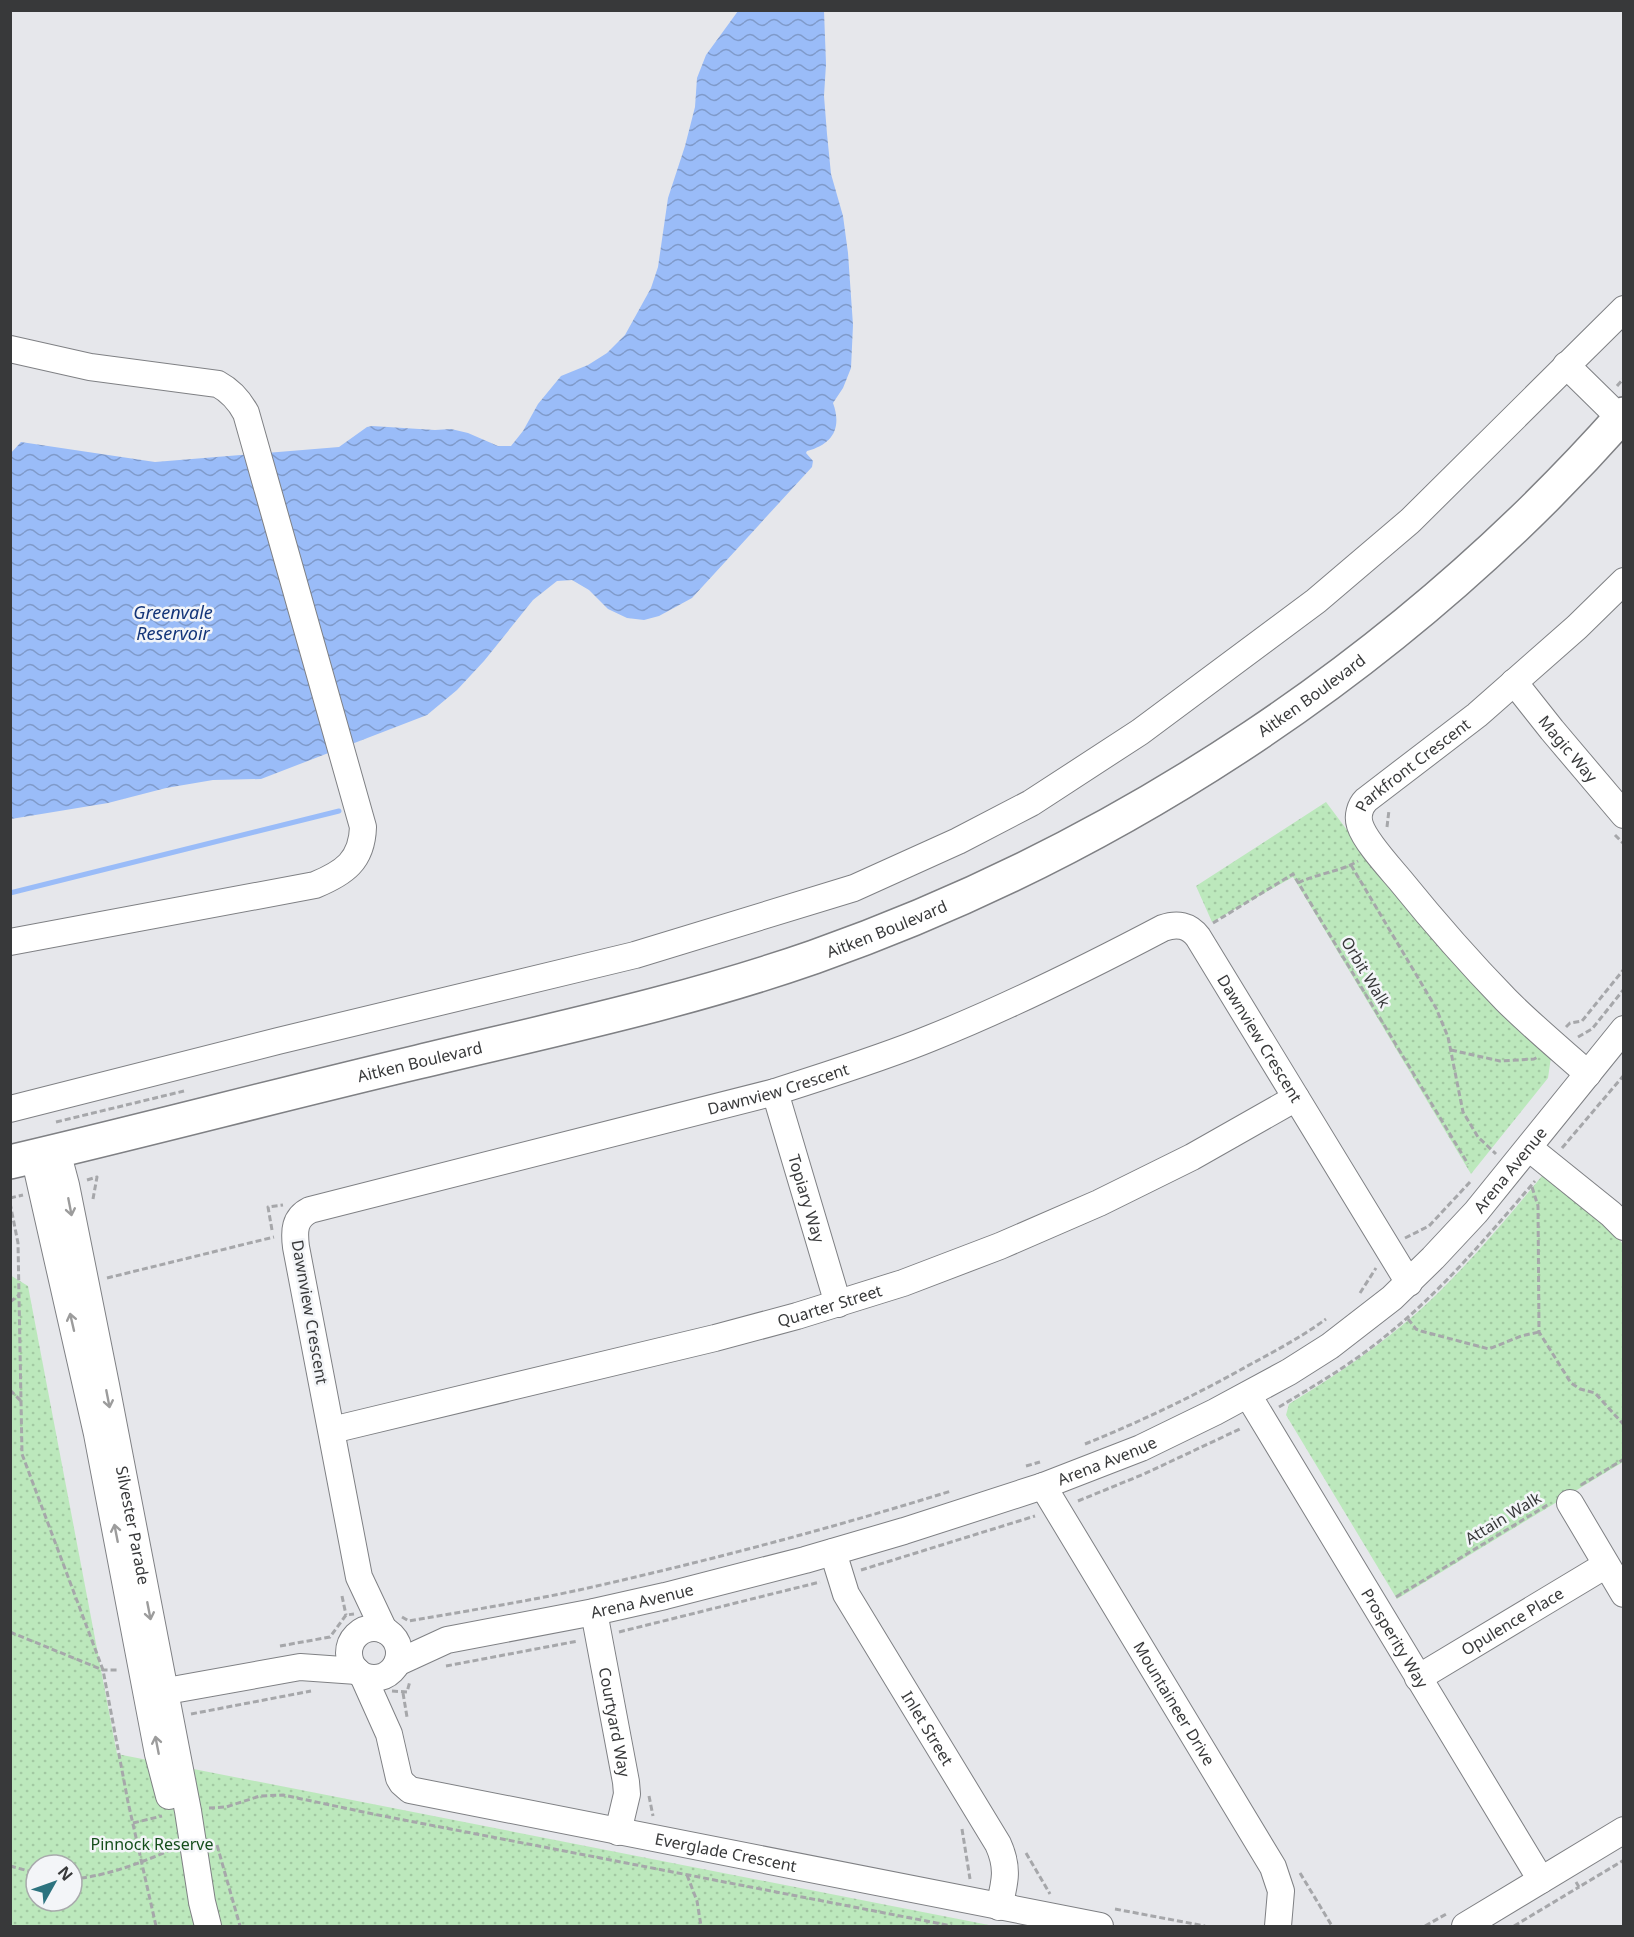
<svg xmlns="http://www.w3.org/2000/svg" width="1634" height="1937" font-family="'Noto Sans',sans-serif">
<defs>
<pattern id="park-dots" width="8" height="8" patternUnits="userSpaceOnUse" patternTransform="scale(1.5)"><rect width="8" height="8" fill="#bce8bc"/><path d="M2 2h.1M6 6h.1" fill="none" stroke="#a2c8a2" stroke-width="1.8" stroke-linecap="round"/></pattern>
<pattern id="water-waves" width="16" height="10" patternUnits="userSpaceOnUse" patternTransform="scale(1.5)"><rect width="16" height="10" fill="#9abcf8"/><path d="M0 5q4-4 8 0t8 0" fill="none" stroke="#7f9aca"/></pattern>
</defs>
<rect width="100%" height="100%" fill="#e6e7eb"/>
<g fill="url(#park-dots)" fill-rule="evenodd">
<polygon points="1326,802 1356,842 1551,1057 1548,1078 1471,1174 1293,877 1212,922 1196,886"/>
<path d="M1546,1175L1615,1232L1623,1245V1462L1397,1599L1286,1415L1289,1404C1345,1370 1399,1333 1445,1286C1480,1251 1511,1213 1542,1176Z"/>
<path d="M10,1275L28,1286L117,1754L994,1926H11ZM36,1865H72V1901H36Z"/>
</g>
<path fill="url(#water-waves)" d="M738,11H824L826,64L824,96L827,134L831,174L843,216L848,253L853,325L851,368L843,388L833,403C842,428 833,444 807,451L806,453L813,461L812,467L692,598L659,616L644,620L627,618L608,609L589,590L572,580L557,581L533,600L484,661L457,690L427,715L261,779L213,780L166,788L108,803L11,819L10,454L21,442L155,462L339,447L367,427L372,426L435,430L451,429L468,433L498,446H511L523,431L538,404L561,376L588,365L607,353L625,335L651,288L658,267L668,198L685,146L695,107L697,78L706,55Z"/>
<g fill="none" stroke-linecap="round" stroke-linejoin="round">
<polyline stroke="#9abcf8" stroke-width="5" points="10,893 339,811"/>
<defs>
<g id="minor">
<path d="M10,349L90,367L218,384C231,391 239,400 246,413L363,827C362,861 344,873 315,885L10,942"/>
<polyline points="1566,365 1620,418"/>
<path id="s1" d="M1514,682L1552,730L1624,815"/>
<path id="s2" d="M1588,1074C1561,1050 1532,1026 1506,1000C1469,962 1434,922 1400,880C1389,867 1365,841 1360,825C1357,816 1360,806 1366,800L1477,715L1577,627L1624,581"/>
<path id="s3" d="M775,1092L838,1304"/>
<polyline points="10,1109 278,1041 635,955 854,888 958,841 1031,803 1140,732 1316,601 1410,521 1624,309"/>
<polyline points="1529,1148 1611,1214 1624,1227"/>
<path id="s4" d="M57,1151L66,1185L106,1385L188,1811L202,1902L208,1926"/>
<polyline points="34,1156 97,1434 158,1754 169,1796"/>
<path id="s5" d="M1248,1395L1541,1880"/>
<path id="s6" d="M332,1430L715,1338L797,1316L903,1283L1000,1246L1099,1203L1192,1157L1296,1098"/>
<path id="s7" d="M1043,1486L1273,1867L1281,1891L1278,1926"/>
<polyline points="1570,1503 1624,1594"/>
<path id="s8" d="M833,1552L846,1594L998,1844C1009,1868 1005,1882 999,1907"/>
<path id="s9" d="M594,1612L626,1782L627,1794L618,1832"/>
<circle cx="374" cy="1653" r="25"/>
<path id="s10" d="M384,1630L359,1577L296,1247C294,1231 294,1218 310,1210L775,1092C827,1075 880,1059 931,1038C1011,1006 1087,968 1163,928C1177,923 1189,925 1198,937L1409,1283"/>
<path id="s11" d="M397,1663L447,1640L594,1612L665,1596L805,1560L904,1531L1043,1486L1141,1448L1215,1412L1289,1372L1330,1346L1392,1298L1433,1258L1476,1212L1624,1029"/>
<path id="s12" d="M363,1676L389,1734L399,1778L402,1783L410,1790L1100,1926"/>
<path id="s13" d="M1418,1678L1606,1565"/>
<polyline points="150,1694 300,1667 357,1671"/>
<polyline points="1465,1926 1624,1830"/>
</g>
<g id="major">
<path id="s14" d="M10,1162C147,1130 282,1094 418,1062C551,1030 685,1002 814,957C1123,848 1407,659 1624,414"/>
</g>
</defs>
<use href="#minor" stroke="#7f8084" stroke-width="28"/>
<use href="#major" stroke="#7f8084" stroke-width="36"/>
<g stroke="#a6a7aa" stroke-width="3" stroke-dasharray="6 3" stroke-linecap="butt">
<polyline points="1617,386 1624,378"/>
<polyline points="1387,827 1389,810"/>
<polyline points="1615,835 1624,844"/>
<polyline points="1351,865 1436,1008 1448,1037 1463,1112 1478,1137 1496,1154"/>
<path d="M1298,883C1318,873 1340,872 1358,861"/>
<polyline points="1213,923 1293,874 1468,1164"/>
<polyline points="1566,1027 1570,1023 1582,1021 1624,969"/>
<polyline points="1578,1037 1592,1029 1624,989"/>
<polyline points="1451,1050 1500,1061 1534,1059 1538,1057"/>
<polyline points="56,1122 184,1091"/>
<polyline points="1562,1148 1624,1075"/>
<polyline points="87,1180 97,1177 93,1199"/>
<polyline points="1532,1187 1538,1206 1539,1332 1571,1383 1580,1389 1595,1393 1624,1425"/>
<polyline points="10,1198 23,1195"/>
<polyline points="10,1203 18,1243 22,1454 103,1670 128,1802 156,1926"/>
<polyline points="272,1230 268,1207 283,1205"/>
<polyline points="1405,1238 1429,1226 1470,1182"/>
<polyline points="107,1278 274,1237"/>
<polyline points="1360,1293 1376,1268"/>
<polyline points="10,1302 19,1295"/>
<polyline points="1408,1319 1416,1329 1421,1331 1489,1349 1521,1336 1539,1332"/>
<polyline points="10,1390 21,1401"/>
<path d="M1279,1407C1314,1386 1350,1365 1382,1339C1440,1293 1487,1237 1535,1181"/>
<path d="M1085,1444C1142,1421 1198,1394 1251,1364C1277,1350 1303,1336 1326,1319"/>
<polyline points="1026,1466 1040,1462"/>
<polyline points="1581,1485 1624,1459"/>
<polyline points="1078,1501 1144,1474 1242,1428"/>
<polyline points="861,1570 1035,1516"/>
<polyline points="342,1596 346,1615"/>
<polyline points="1396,1597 1549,1504"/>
<path d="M402,1617L409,1621C466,1611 523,1602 579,1590C704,1562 829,1529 951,1491"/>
<polyline points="10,1632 103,1670 119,1670"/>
<polyline points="619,1632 820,1582"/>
<polyline points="280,1646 330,1637 346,1615 354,1614"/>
<polyline points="446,1666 578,1641"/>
<polyline points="392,1691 407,1692 410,1681"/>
<polyline points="403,1693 407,1717"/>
<polyline points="191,1714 311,1691"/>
<polyline points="649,1796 653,1816"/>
<polyline points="209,1808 226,1807 260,1796 283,1795 373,1814 952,1926"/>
<polyline points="133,1823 162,1816"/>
<polyline points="962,1829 970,1879"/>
<polyline points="217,1845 240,1926"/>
<polyline points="1026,1853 1050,1894"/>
<polyline points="10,1866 36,1873"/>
<polyline points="1300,1873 1332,1926"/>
<polyline points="687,1875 697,1901 701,1926"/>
<path d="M72,1879C108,1876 140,1863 173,1849"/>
<polyline points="1576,1882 1579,1887 1624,1860"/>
<polyline points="1115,1909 1205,1926"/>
<polyline points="1425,1926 1448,1913"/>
<polyline points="1514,1926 1579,1887"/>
</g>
<use href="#minor" stroke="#fff" stroke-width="26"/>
<use href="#major" stroke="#fff" stroke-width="33"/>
</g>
<defs><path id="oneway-shaft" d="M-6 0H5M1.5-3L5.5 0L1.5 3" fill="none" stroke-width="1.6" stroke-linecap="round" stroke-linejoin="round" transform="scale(1.5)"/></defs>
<g stroke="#9c9c9c">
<use href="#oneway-shaft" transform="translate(70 1207) rotate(79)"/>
<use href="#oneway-shaft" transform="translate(72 1322) rotate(-103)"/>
<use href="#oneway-shaft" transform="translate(108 1399) rotate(79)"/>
<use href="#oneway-shaft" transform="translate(116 1533) rotate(-101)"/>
<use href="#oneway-shaft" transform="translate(149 1611) rotate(79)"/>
<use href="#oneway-shaft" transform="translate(157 1745) rotate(-101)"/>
</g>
<g text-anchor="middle" stroke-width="5" stroke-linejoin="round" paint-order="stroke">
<g font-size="16" fill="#38393a" stroke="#f3f5f8">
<text dy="6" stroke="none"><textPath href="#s14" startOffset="1394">Aitken Boulevard</textPath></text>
<text dy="6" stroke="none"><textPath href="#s1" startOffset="86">Magic Way</textPath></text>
<text dy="6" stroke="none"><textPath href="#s2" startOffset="424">Parkfront Crescent</textPath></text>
<text dy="6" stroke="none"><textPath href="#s14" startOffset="908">Aitken Boulevard</textPath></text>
<text transform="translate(1366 972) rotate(59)" y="6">Orbit Walk</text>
<text dy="6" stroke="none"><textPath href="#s10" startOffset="1497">Dawnview Crescent</textPath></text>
<text dy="6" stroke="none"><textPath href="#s14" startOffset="422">Aitken Boulevard</textPath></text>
<text dy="6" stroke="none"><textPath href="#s10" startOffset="921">Dawnview Crescent</textPath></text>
<text dy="6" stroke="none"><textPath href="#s11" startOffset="1244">Arena Avenue</textPath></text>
<text dy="6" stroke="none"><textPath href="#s3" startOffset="111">Topiary Way</textPath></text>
<text dy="6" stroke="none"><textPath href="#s6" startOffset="513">Quarter Street</textPath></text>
<text transform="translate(310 1312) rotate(80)" y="6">Dawnview Crescent</text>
<text dy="6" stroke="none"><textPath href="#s11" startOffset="740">Arena Avenue</textPath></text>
<text transform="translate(1503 1518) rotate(-31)" y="6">Attain Walk</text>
<text dy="6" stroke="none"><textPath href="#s4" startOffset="382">Silvester Parade</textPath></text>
<text dy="6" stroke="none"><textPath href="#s11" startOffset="254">Arena Avenue</textPath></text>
<text dy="6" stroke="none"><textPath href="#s13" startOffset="110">Opulence Place</textPath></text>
<text dy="6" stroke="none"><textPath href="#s5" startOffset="284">Prosperity Way</textPath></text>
<text dy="6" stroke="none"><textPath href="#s7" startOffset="254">Mountaineer Drive</textPath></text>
<text dy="6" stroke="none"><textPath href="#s9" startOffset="112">Courtyard Way</textPath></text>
<text dy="6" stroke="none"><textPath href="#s8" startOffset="201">Inlet Street</textPath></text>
<text dy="6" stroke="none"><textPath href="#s12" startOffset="447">Everglade Crescent</textPath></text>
</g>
<g font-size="16" fill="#154d1b" stroke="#f3f5f8">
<text x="152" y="1850">Pinnock Reserve</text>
</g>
<g font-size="18" font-style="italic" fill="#133579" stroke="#f3f5f8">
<text x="173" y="619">Greenvale<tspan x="173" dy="21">Reservoir</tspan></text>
</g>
</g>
<rect width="1634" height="1937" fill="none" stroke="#38393a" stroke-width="24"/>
<g transform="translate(54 1883) rotate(50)"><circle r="28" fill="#f3f5f8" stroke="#a8aaac" stroke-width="1.5"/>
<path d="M0-4.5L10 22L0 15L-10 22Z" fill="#2c737f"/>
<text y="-9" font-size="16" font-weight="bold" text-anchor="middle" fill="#38393a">N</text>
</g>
</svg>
